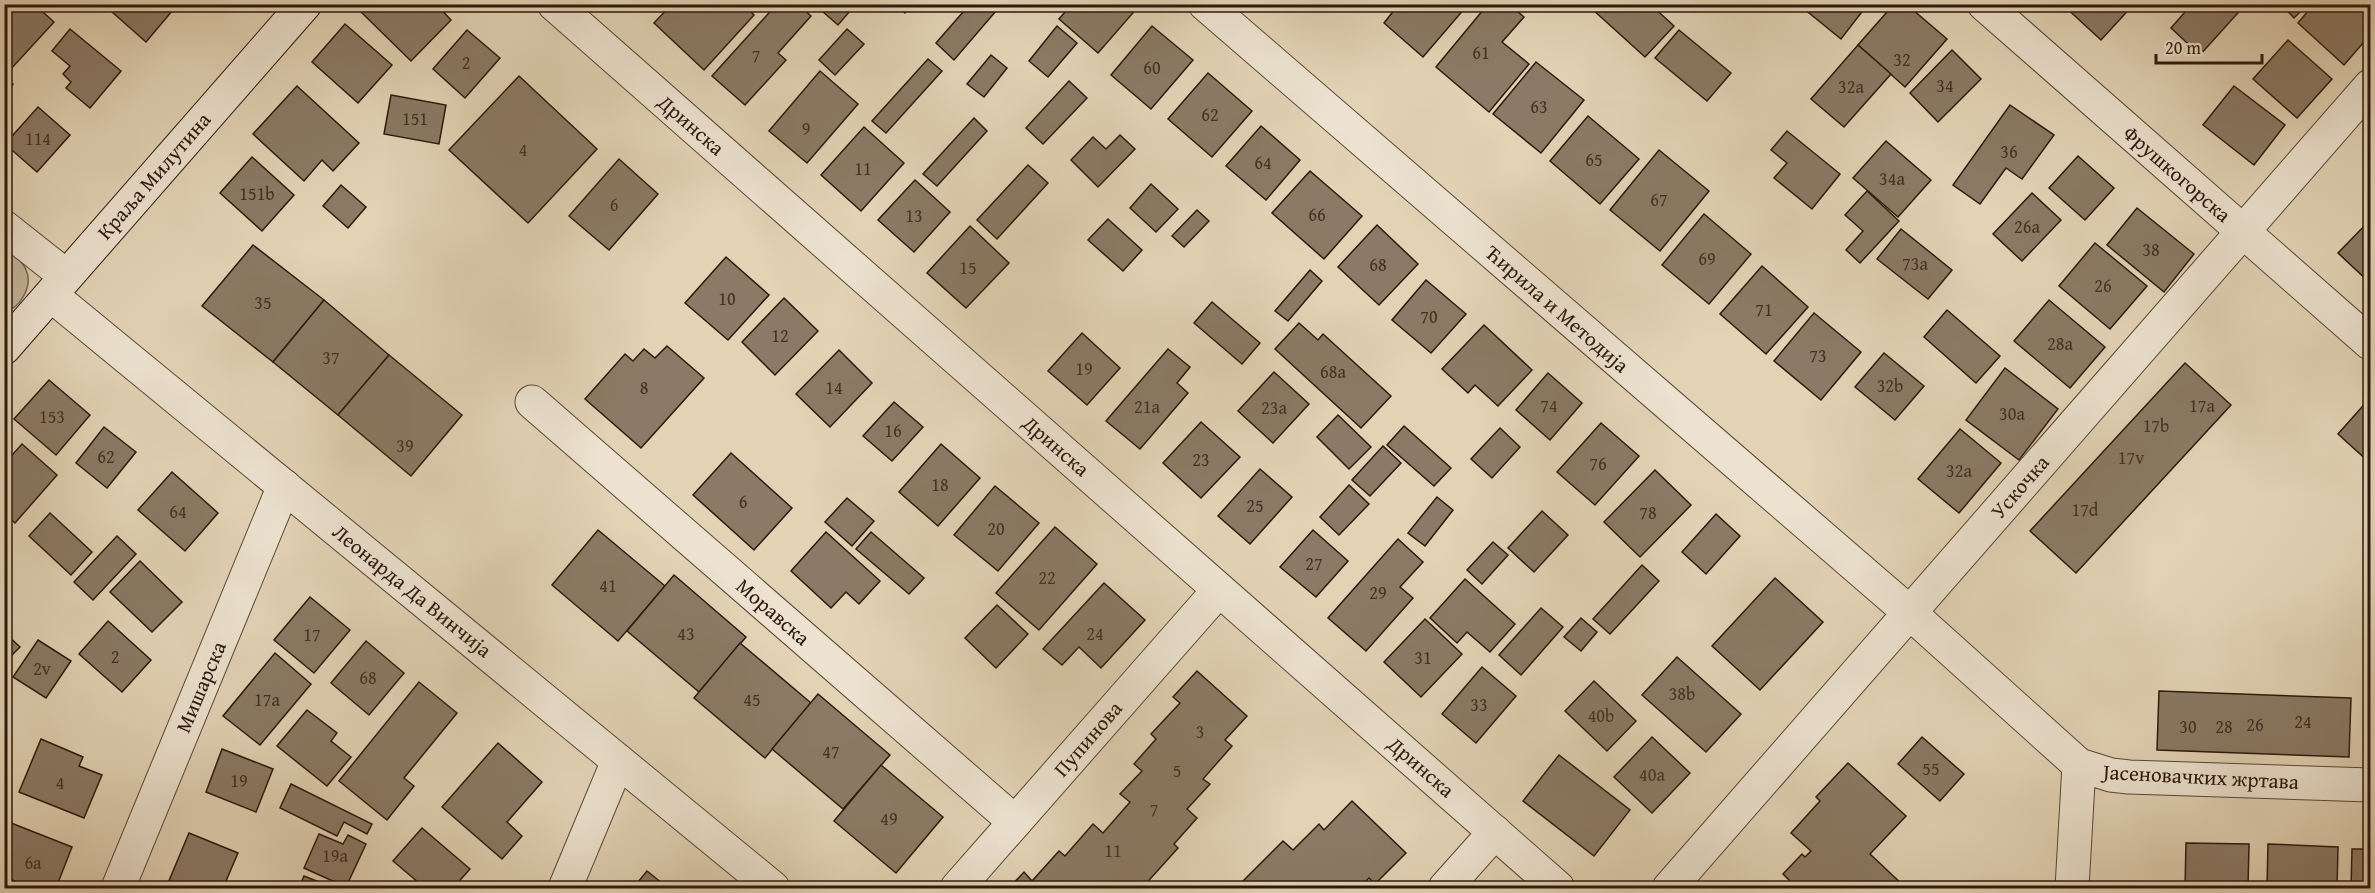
<svg xmlns="http://www.w3.org/2000/svg" width="2375" height="893" font-family="'Gentium Book Plus',serif">
<rect width="100%" height="100%" fill="#e2d3b5"/>
<filter id="stains"><feTurbulence type="fractalNoise" baseFrequency=".00333" numOctaves="4"/><feColorMatrix values="0 0 0 0 .2 0 0 0 0 .09 0 0 0 0 .02 0 0 0 .5 -.17"/></filter>
<radialGradient id="worn" r=".72"><stop offset=".6" stop-color="#630" stop-opacity="0"/><stop offset="1" stop-color="#630" stop-opacity=".3"/></radialGradient>
<path fill="#c3b399" stroke="#786654" stroke-width="1.5" d="M4,244C21,260 37,274 23,297C19,304 12,310 5,312Z"/>
<g fill="#8b7a65" stroke="#2d190e" stroke-width="1.5">
<polygon points="11,4 34,4 54,22 10,70 4,64 4,12"/>
<polygon points="103,4 178,4 146,42"/>
<polygon points="366,4 436,4 451,20 411,61 360,11"/>
<polygon points="672,4 743,4 754,15 704,70 654,23"/>
<polygon points="777,4 798,4 811,16 778,53 786,60 745,105 712,76"/>
<polygon points="814,4 856,4 838,25"/>
<polygon points="896,4 913,4 905,13"/>
<polygon points="970,4 1002,4 954,60 936,43"/>
<polygon points="1072,4 1138,4 1139,6 1098,53 1059,19"/>
<polygon points="1399,4 1461,4 1465,8 1423,57 1384,23"/>
<polygon points="1488,4 1509,4 1524,17 1502,42 1529,64 1489,112 1436,67"/>
<polygon points="1596,4 1650,4 1674,26 1645,57 1592,9"/>
<polygon points="1798,4 1868,4 1841,39"/>
<polygon points="1894,4 1906,4 1947,39 1905,87 1858,45"/>
<polygon points="2062,4 2134,4 2101,40"/>
<polygon points="2192,4 2244,4 2245,5 2200,55 2171,28"/>
<polygon points="2281,4 2308,4 2294,18"/>
<polygon points="2314,4 2362,4 2370,13 2370,35 2344,65 2298,23"/>
<polygon points="345,24 392,65 358,103 312,62"/>
<polygon points="1057,26 1077,43 1048,77 1029,61"/>
<polygon points="1152,26 1193,60 1151,109 1111,75"/>
<polygon points="70,29 121,71 90,108 66,88 71,82 63,74 70,66 52,51"/>
<polygon points="847,29 864,44 835,75 819,60"/>
<polygon points="467,30 500,58 465,98 433,69"/>
<polygon points="1679,30 1731,73 1707,101 1655,58"/>
<polygon points="2288,40 2332,79 2297,118 2253,79"/>
<polygon points="1858,45 1891,74 1844,127 1811,99"/>
<polygon points="1952,50 1981,79 1938,122 1910,93"/>
<polygon points="991,55 1007,68 984,97 967,84"/>
<polygon points="928,59 942,71 886,133 872,121"/>
<polygon points="1536,62 1584,100 1541,153 1493,114"/>
<polygon points="820,71 858,104 807,163 769,131"/>
<polygon points="1208,73 1252,111 1212,157 1168,119"/>
<polygon points="519,76 597,149 528,223 449,150"/>
<polygon points="4,77 13,84 4,94"/>
<polygon points="1069,81 1087,98 1043,144 1026,128"/>
<polygon points="297,86 359,143 333,171 322,160 304,181 253,134"/>
<polygon points="2234,86 2285,125 2254,165 2203,125"/>
<polygon points="391,95 446,105 439,144 384,134"/>
<polygon points="2010,105 2054,135 2022,179 2006,168 1980,204 1953,185"/>
<polygon points="38,107 70,135 37,172 5,144"/>
<polygon points="1588,116 1639,159 1600,204 1550,161"/>
<polygon points="974,118 987,131 937,186 923,174"/>
<polygon points="1261,126 1300,160 1266,200 1226,166"/>
<polygon points="864,127 904,163 861,211 821,175"/>
<polygon points="1787,131 1840,174 1812,209 1774,178 1787,163 1771,150"/>
<polygon points="1120,135 1135,149 1098,187 1071,160 1093,137 1106,149"/>
<polygon points="1886,141 1931,180 1898,217 1853,178"/>
<polygon points="1659,150 1709,191 1660,251 1610,210"/>
<polygon points="2078,156 2114,188 2085,220 2049,188"/>
<polygon points="252,157 294,195 262,231 220,193"/>
<polygon points="619,159 658,194 609,250 569,216"/>
<polygon points="1028,165 1048,183 997,239 977,220"/>
<polygon points="1310,171 1362,216 1324,259 1272,213"/>
<polygon points="915,180 950,212 914,252 878,220"/>
<polygon points="1151,184 1178,209 1156,232 1130,208"/>
<polygon points="341,185 366,207 348,228 323,206"/>
<polygon points="1867,191 1899,221 1860,263 1846,250 1863,231 1845,215"/>
<polygon points="2032,193 2061,220 2022,261 1993,234"/>
<polygon points="2137,208 2194,254 2164,292 2107,245"/>
<polygon points="1197,210 1209,221 1184,247 1172,236"/>
<polygon points="1704,214 1751,254 1709,304 1662,265"/>
<polygon points="1108,219 1142,250 1123,271 1088,240"/>
<polygon points="2370,220 2370,283 2338,253"/>
<polygon points="1377,225 1418,264 1379,305 1338,267"/>
<polygon points="970,226 1009,263 966,308 927,273"/>
<polygon points="1901,229 1952,270 1928,299 1877,259"/>
<polygon points="2095,243 2147,286 2110,329 2059,286"/>
<polygon points="253,245 324,300 273,362 202,306"/>
<polygon points="726,257 769,295 728,340 685,303"/>
<polygon points="1762,266 1808,307 1766,354 1720,314"/>
<polygon points="1310,270 1322,281 1288,321 1275,311"/>
<polygon points="1426,280 1466,314 1431,353 1392,320"/>
<polygon points="784,298 818,331 775,375 742,342"/>
<polygon points="324,300 389,355 338,415 273,362"/>
<polygon points="2049,300 2105,347 2070,388 2014,341"/>
<polygon points="1212,302 1260,343 1242,364 1194,323"/>
<polygon points="1947,310 2000,356 1976,383 1924,337"/>
<polygon points="1814,313 1861,352 1821,400 1774,361"/>
<polygon points="1299,323 1318,340 1323,334 1391,396 1361,428 1275,349"/>
<polygon points="1484,325 1532,370 1498,406 1475,385 1468,393 1442,369"/>
<polygon points="1082,333 1120,368 1087,405 1048,371"/>
<polygon points="667,346 704,378 641,448 585,399 625,354 633,361 644,349 655,358"/>
<polygon points="1168,349 1190,367 1177,383 1188,393 1140,449 1106,421"/>
<polygon points="839,350 872,383 830,427 796,394"/>
<polygon points="1884,353 1924,386 1895,420 1855,387"/>
<polygon points="389,355 462,415 411,476 338,415"/>
<polygon points="2185,363 2231,405 2076,573 2030,531"/>
<polygon points="2005,368 2058,409 2019,460 1966,420"/>
<polygon points="1274,372 1309,404 1273,443 1238,411"/>
<polygon points="1548,373 1582,403 1550,440 1516,410"/>
<polygon points="49,380 90,415 56,455 14,419"/>
<polygon points="2370,398 2370,463 2338,434"/>
<polygon points="894,402 923,427 892,461 863,436"/>
<polygon points="1338,415 1371,447 1349,469 1317,437"/>
<polygon points="1201,422 1240,457 1201,498 1163,463"/>
<polygon points="1601,423 1639,456 1595,505 1557,472"/>
<polygon points="1404,426 1451,468 1434,486 1387,445"/>
<polygon points="104,427 136,452 107,488 76,463"/>
<polygon points="1500,428 1520,447 1492,478 1471,459"/>
<polygon points="1960,429 2001,463 1959,513 1918,479"/>
<polygon points="22,444 57,475 15,523 4,514 4,464"/>
<polygon points="941,444 980,478 938,526 899,492"/>
<polygon points="1383,446 1401,463 1370,496 1352,480"/>
<polygon points="731,453 792,508 754,550 693,495"/>
<polygon points="1260,469 1292,497 1250,544 1218,516"/>
<polygon points="1655,470 1691,505 1640,557 1604,522"/>
<polygon points="172,472 218,513 185,551 138,510"/>
<polygon points="1349,485 1369,504 1339,535 1320,517"/>
<polygon points="995,486 1039,523 998,571 954,535"/>
<polygon points="1437,497 1453,510 1425,546 1408,533"/>
<polygon points="847,498 874,521 852,546 825,522"/>
<polygon points="1542,511 1568,535 1534,572 1508,548"/>
<polygon points="50,513 92,552 71,575 29,536"/>
<polygon points="1716,514 1740,536 1706,574 1682,552"/>
<polygon points="1055,527 1097,564 1039,630 996,593"/>
<polygon points="598,530 665,586 618,641 552,585"/>
<polygon points="1313,530 1348,561 1316,597 1280,567"/>
<polygon points="826,532 880,581 859,604 846,592 831,608 791,571"/>
<polygon points="871,532 924,578 909,594 856,549"/>
<polygon points="117,536 136,554 93,600 74,582"/>
<polygon points="1398,539 1423,562 1400,587 1413,598 1366,651 1328,618"/>
<polygon points="1493,542 1508,555 1482,584 1467,570"/>
<polygon points="140,561 182,602 152,632 110,592"/>
<polygon points="1642,565 1659,581 1610,634 1593,619"/>
<polygon points="674,575 746,637 699,692 627,631"/>
<polygon points="1775,578 1823,622 1760,690 1712,646"/>
<polygon points="1465,579 1515,624 1490,652 1467,632 1457,643 1430,618"/>
<polygon points="1104,583 1145,620 1101,668 1079,647 1062,665 1043,649"/>
<polygon points="310,597 350,630 314,673 274,640"/>
<polygon points="997,605 1028,634 996,668 965,638"/>
<polygon points="1541,608 1563,627 1521,675 1499,655"/>
<polygon points="1581,618 1597,632 1581,651 1564,637"/>
<polygon points="1425,619 1462,654 1421,697 1384,662"/>
<polygon points="108,621 151,660 122,692 79,654"/>
<polygon points="4,632 20,647 4,663"/>
<polygon points="38,640 71,661 46,698 13,677"/>
<polygon points="366,641 404,673 369,715 331,683"/>
<polygon points="740,643 811,703 765,758 694,698"/>
<polygon points="275,653 311,684 260,745 223,716"/>
<polygon points="1677,657 1741,714 1706,752 1642,695"/>
<polygon points="1482,667 1516,696 1476,743 1442,714"/>
<polygon points="1197,671 1247,716 1225,740 1232,746 1203,779 1210,784 1187,809 1197,818 1174,844 1178,848 1142,888 1009,888 1024,872 1032,881 1059,851 1065,856 1093,824 1103,833 1130,802 1120,794 1142,771 1134,764 1156,739 1151,734 1180,703 1173,697"/>
<polygon points="1594,681 1636,721 1607,751 1565,711"/>
<polygon points="419,682 457,713 404,778 414,786 387,820 339,781"/>
<polygon points="2159,691 2351,698 2349,757 2157,750"/>
<polygon points="818,694 890,755 843,809 772,749"/>
<polygon points="307,710 337,733 331,741 351,757 327,786 277,746"/>
<polygon points="1652,737 1690,773 1652,813 1614,777"/>
<polygon points="1922,737 1964,774 1940,801 1898,764"/>
<polygon points="41,739 83,757 79,766 102,775 84,818 19,792"/>
<polygon points="498,743 542,782 507,822 522,836 502,859 442,807"/>
<polygon points="222,749 273,769 256,812 206,792"/>
<polygon points="1559,755 1630,810 1594,856 1523,801"/>
<polygon points="1848,763 1906,816 1870,854 1905,887 1904,888 1783,888 1790,881 1783,874 1802,854 1805,857 1811,851 1791,833 1820,801 1816,797"/>
<polygon points="881,765 943,817 896,873 834,821"/>
<polygon points="291,784 372,824 367,834 344,822 337,836 280,808"/>
<polygon points="1352,801 1406,853 1375,884 1369,878 1359,888 1236,888 1283,841 1293,850 1319,824 1324,830"/>
<polygon points="6,821 72,847 56,888 34,888 4,877"/>
<polygon points="422,828 470,869 453,888 425,888 393,861"/>
<polygon points="189,833 238,853 223,888 182,888 168,883"/>
<polygon points="319,834 343,844 348,835 366,844 346,887 304,868"/>
<polygon points="2186,843 2249,844 2248,888 2185,888"/>
<polygon points="2268,844 2338,847 2337,888 2267,888"/>
<polygon points="2352,849 2370,849 2370,888 2351,888"/>
<polygon points="647,871 668,888 633,888"/>
<polygon points="304,876 334,888 299,888"/>
</g>
<g fill="none" stroke-linecap="round" stroke-linejoin="round">
<defs>
<g id="street">
<polyline points="554,4 1558,888"/>
<polyline points="1205,4 1910,613 2079,765 2111,775 2129,777 2370,785"/>
<polyline points="1984,4 2370,343"/>
<polyline points="4,227 66,276"/>
<polyline points="51,295 773,888"/>
<polyline points="532,402 1015,822"/>
<polyline points="118,888 284,486"/>
<polyline points="565,888 618,761"/>
<polyline points="957,888 1219,590"/>
<polyline points="1445,888 1495,832"/>
<polyline points="1669,888 2370,86"/>
<polyline points="2072,888 2079,765"/>
</g>
<polyline id="secondary" points="4,348 305,4"/>
</defs>
<use href="#street" stroke="#5a4838" stroke-width="35"/>
<use href="#secondary" stroke="#2d190e" stroke-width="35"/>
<use href="#street" stroke="#ece2cf" stroke-width="33"/>
<use href="#secondary" stroke="#ece2cf" stroke-width="33"/>
</g>
<g text-anchor="middle" stroke-width="5" stroke-linejoin="round" paint-order="stroke">
<g font-size="18" fill="#443124">
<text x="1481" y="59">61</text>
<text x="756" y="62">7</text>
<text x="1902" y="66">32</text>
<text x="466" y="69">2</text>
<text x="1152" y="74">60</text>
<text x="1945" y="92">34</text>
<text x="1851" y="93">32a</text>
<text x="1539" y="113">63</text>
<text x="1210" y="121">62</text>
<text x="415" y="125">151</text>
<text x="806" y="135">9</text>
<text x="38" y="145">114</text>
<text x="523" y="156">4</text>
<text x="2009" y="158">36</text>
<text x="1594" y="166">65</text>
<text x="1263" y="169">64</text>
<text x="863" y="175">11</text>
<text x="1892" y="185">34a</text>
<text x="257" y="200">151b</text>
<text x="1659" y="206">67</text>
<text x="614" y="211">6</text>
<text x="1317" y="221">66</text>
<text x="914" y="222">13</text>
<text x="2027" y="233">26a</text>
<text x="2151" y="256">38</text>
<text x="1707" y="265">69</text>
<text x="1915" y="270">73a</text>
<text x="1378" y="271">68</text>
<text x="968" y="274">15</text>
<text x="2103" y="292">26</text>
<text x="727" y="305">10</text>
<text x="263" y="309">35</text>
<text x="1764" y="316">71</text>
<text x="1429" y="323">70</text>
<text x="780" y="342">12</text>
<text x="2060" y="350">28a</text>
<text x="1818" y="362">73</text>
<text x="331" y="364">37</text>
<text x="1084" y="375">19</text>
<text x="1333" y="378">68a</text>
<text x="1890" y="392">32b</text>
<text x="644" y="394">8</text>
<text x="834" y="394">14</text>
<text x="1549" y="412">74</text>
<text x="2202" y="412">17a</text>
<text x="1147" y="413">21a</text>
<text x="1274" y="414">23a</text>
<text x="2012" y="420">30a</text>
<text x="52" y="423">153</text>
<text x="2156" y="432">17b</text>
<text x="893" y="437">16</text>
<text x="405" y="452">39</text>
<text x="106" y="463">62</text>
<text x="2131" y="464">17v</text>
<text x="1201" y="466">23</text>
<text x="1598" y="470">76</text>
<text x="1959" y="477">32a</text>
<text x="940" y="491">18</text>
<text x="743" y="508">6</text>
<text x="1255" y="512">25</text>
<text x="2085" y="516">17d</text>
<text x="178" y="518">64</text>
<text x="1648" y="519">78</text>
<text x="996" y="535">20</text>
<text x="1314" y="570">27</text>
<text x="1047" y="584">22</text>
<text x="608" y="592">41</text>
<text x="1378" y="599">29</text>
<text x="686" y="640">43</text>
<text x="1095" y="640">24</text>
<text x="312" y="641">17</text>
<text x="115" y="663">2</text>
<text x="1423" y="664">31</text>
<text x="42" y="675">2v</text>
<text x="368" y="684">68</text>
<text x="1682" y="700">38b</text>
<text x="267" y="706">17a</text>
<text x="752" y="706">45</text>
<text x="1479" y="711">33</text>
<text x="1601" y="722">40b</text>
<text x="2303" y="728">24</text>
<text x="2255" y="731">26</text>
<text x="2188" y="733">30</text>
<text x="2224" y="733">28</text>
<text x="1200" y="738">3</text>
<text x="831" y="758">47</text>
<text x="1931" y="775">55</text>
<text x="1177" y="777">5</text>
<text x="1652" y="781">40a</text>
<text x="239" y="787">19</text>
<text x="60" y="789">4</text>
<text x="1154" y="816">7</text>
<text x="889" y="825">49</text>
<text x="1113" y="857">11</text>
<text x="335" y="862">19a</text>
<text x="33" y="869">6a</text>
</g>
<g font-size="21" fill="#2d190e" stroke="#ece2cf">
<text transform="translate(691 125) rotate(41)" y="7">Дринска</text>
<text transform="translate(2177 174) rotate(41)" y="7">Фрушкогорска</text>
<text transform="translate(154 176) rotate(-49)" y="7">Краља Милутина</text>
<text transform="translate(1557 309) rotate(41)" y="7">Ћирила и Методија</text>
<text transform="translate(1056 446) rotate(41)" y="7">Дринска</text>
<text transform="translate(2020 487) rotate(-49)" y="7">Ускочка</text>
<text transform="translate(412 591) rotate(39)" y="7">Леонарда Да Винчија</text>
<text transform="translate(773 612) rotate(41)" y="7">Моравска</text>
<text transform="translate(201 687) rotate(-67)" y="7">Мишарска</text>
<text transform="translate(1088 739) rotate(-49)" y="7">Пупинова</text>
<text transform="translate(1421 767) rotate(41)" y="7">Дринска</text>
<text transform="translate(2201 777) rotate(3)" y="7">Јасеновачких жртава</text>
</g>
</g>
<rect width="2375" height="893" fill="none" stroke="#e2d3b5" stroke-width="24"/>
<rect x="6" y="6" width="2363" height="881" fill="none" stroke="#2d190e" stroke-width="3"/>
<rect x="12" y="12" width="2351" height="869" fill="none" stroke="#2d190e" stroke-width="1.5"/>
<path d="M2156 54v9h106v-9" fill="none" stroke="#2d190e" stroke-width="3"/>
<text x="2165" y="54" font-size="18" fill="#2d190e" stroke="#ece2cf" stroke-width="4.5" paint-order="stroke">20 m</text>
<rect width="100%" height="100%" filter="url(#stains)"/>
<rect width="100%" height="100%" fill="url(#worn)"/>
</svg>
